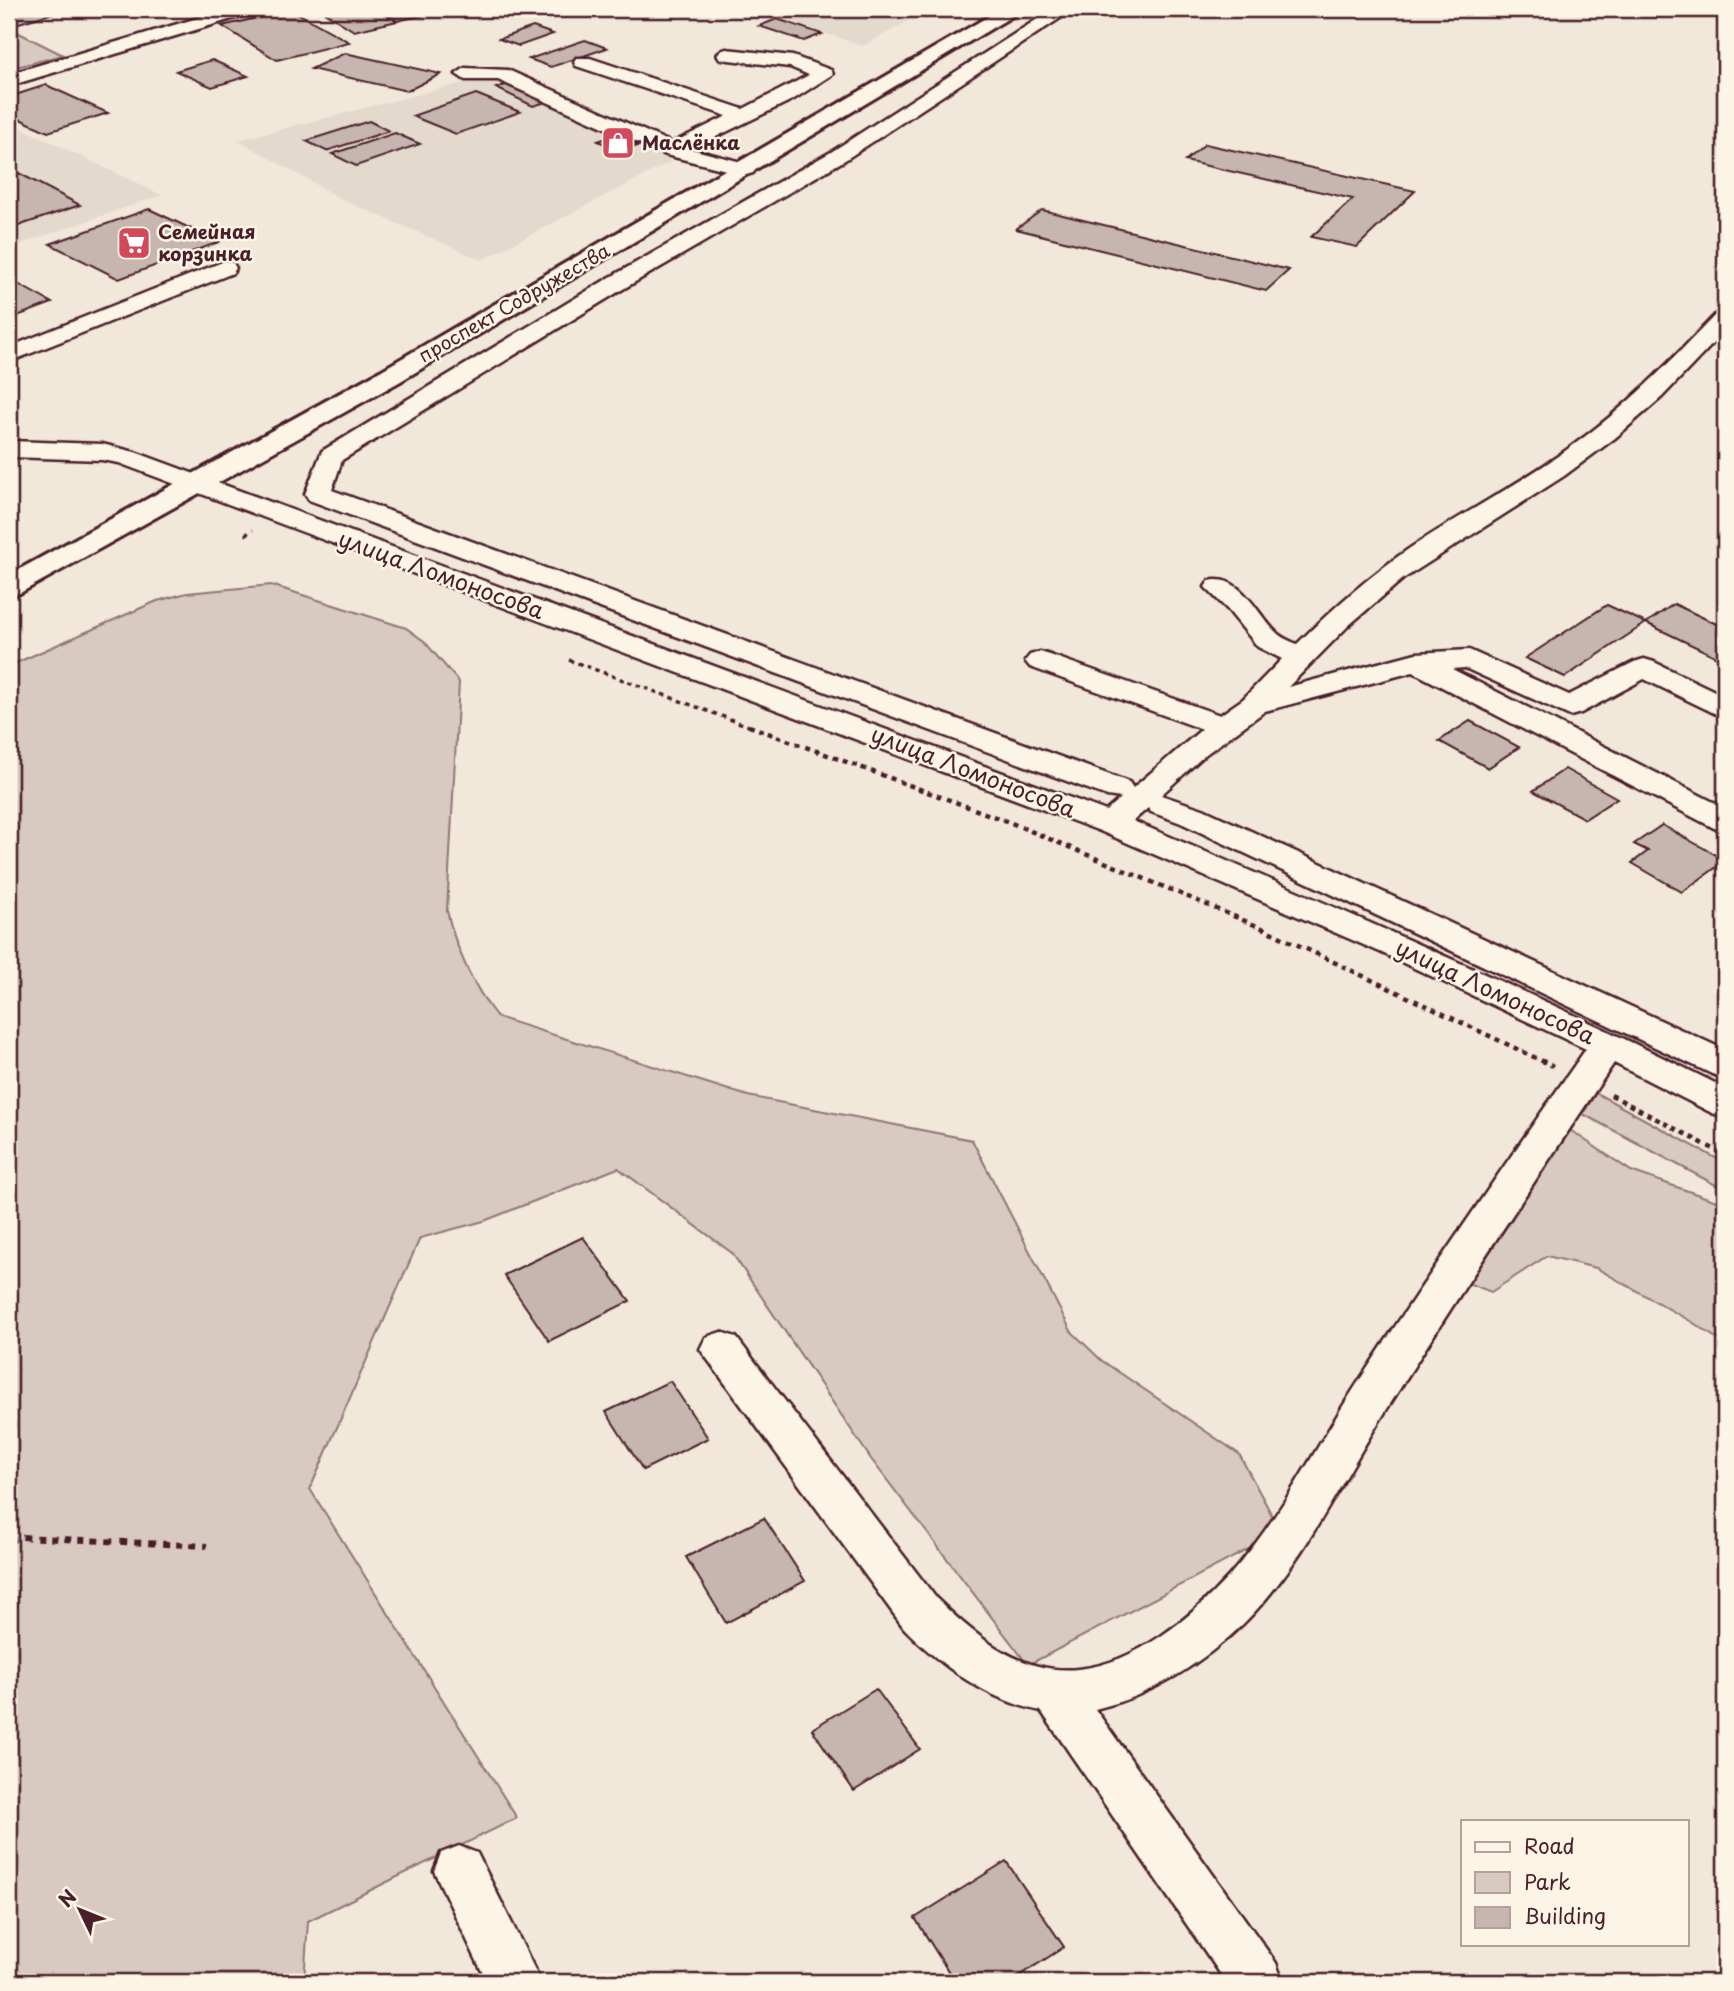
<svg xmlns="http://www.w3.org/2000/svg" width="1734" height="1991" font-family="'Playpen Sans',sans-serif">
<rect width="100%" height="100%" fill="#f1e8da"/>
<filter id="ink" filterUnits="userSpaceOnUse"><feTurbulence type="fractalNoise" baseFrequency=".0143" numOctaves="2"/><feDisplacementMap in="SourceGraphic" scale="14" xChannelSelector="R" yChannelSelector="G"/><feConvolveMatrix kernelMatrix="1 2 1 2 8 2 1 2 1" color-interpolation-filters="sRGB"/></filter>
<g filter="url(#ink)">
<g fill="#e4d9cd">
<polygon points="751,9 930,9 863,46"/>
<polygon points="491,76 672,161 482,260 343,200 238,140"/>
<polygon points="9,122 162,195 9,248"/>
</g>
<g fill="#d8cac0" stroke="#917476" stroke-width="2">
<polygon points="9,28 63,55 9,69"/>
<path d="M271,585L406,628L424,641L459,682L447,911C456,949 473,986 497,1017L748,1096L972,1140L1071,1331L1101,1360L1239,1454L1281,1532L1028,1665L871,1459L732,1253L618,1168L484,1221L420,1238L310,1489L517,1818L308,1921L304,1982H9V666L157,601L187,593Z"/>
<polygon points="1596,1093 1725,1163 1725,1190 1583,1114"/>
<polygon points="1564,1126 1631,1171 1725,1204 1725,1344 1692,1322 1596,1268 1547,1256 1491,1292 1460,1280"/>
</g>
<g fill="#c7b6af" stroke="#4a1f2b" stroke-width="2">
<polygon points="9,9 50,9 57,12 12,25 9,23"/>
<polygon points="377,9 452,9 397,21"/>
<polygon points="377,9 397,21 354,31 321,10"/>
<polygon points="292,10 349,42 277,60 222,26"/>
<polygon points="777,19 822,34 804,41 759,26"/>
<polygon points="533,27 553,34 519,46 499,39"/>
<polygon points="585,40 607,48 551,67 529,59"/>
<polygon points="345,53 441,74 407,91 311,69"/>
<polygon points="212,60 248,76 212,87 176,71"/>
<polygon points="509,84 546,102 533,106 496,88"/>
<polygon points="46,85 108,113 48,132 9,114 9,97"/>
<polygon points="476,94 520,112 456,134 412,116"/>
<polygon points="369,121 389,131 326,151 306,141"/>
<polygon points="395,133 420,144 356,166 332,154"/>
<polygon points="616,135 638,146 620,151 598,141"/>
<polygon points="1205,144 1415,191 1357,247 1311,237 1353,199 1185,161"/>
<polygon points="9,168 80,205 9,229"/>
<polygon points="149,209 219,242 119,279 50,244"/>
<polygon points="1042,210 1289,270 1266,291 1016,229"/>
<polygon points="9,279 52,303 9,319"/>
<polygon points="1674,604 1725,628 1725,661 1646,623"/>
<polygon points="1607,605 1646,623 1565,677 1525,658"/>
<polygon points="1470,721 1519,747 1488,768 1439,741"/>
<polygon points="1565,769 1617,798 1585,819 1533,791"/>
<polygon points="1662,825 1725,860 1725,861 1682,892 1632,863 1648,851 1634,844"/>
<polygon points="583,1237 630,1301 549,1341 504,1275"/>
<polygon points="670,1381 708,1438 643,1470 606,1412"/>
<polygon points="764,1518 805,1581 726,1623 686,1557"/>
<polygon points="876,1689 920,1749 854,1791 812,1729"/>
<polygon points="1006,1861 1064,1947 1010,1982 955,1982 915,1918"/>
</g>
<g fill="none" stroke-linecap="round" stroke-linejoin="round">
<defs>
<g id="minor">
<polygon points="228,9 255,9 252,13 9,86 9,74"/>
<path d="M1053,9H1074L845,160L623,289L342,460L332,490L1129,782L1133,788L1202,729L1030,667L1025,661L1030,655L1040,652L1050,655L1220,715L1243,699L1282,659L1258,647L1228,610L1205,587L1209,581C1241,573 1257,615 1277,633C1282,638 1290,641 1297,644C1332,609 1369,576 1410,548C1463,513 1520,484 1572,446C1626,408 1671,361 1717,313L1725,311V331L1662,397L1615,438L1564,476L1403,579L1348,626L1288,687L1416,653L1469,650L1569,695L1634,662L1644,659L1654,662L1725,696V716L1714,713L1644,679L1581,713L1570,716L1465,668L1452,669L1725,808V831L1714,828L1413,672L1265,711L1206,754L1161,795L1203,809L1725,1050V1078L1712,1074L1181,823L1151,812L1148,808L1133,821C1333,906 1531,991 1725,1088V1117L1712,1113L1614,1063C1535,1180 1457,1297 1382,1417C1338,1486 1303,1564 1244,1623C1203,1663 1151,1696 1095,1709L1276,1963L1283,1982H1226L1041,1711C987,1700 941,1666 904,1628L700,1349L706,1337L721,1332L736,1337L936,1598C975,1636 1021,1675 1078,1669C1135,1664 1192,1617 1229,1576C1280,1519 1314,1450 1355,1387C1430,1273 1507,1161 1586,1049L1380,952L1100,831L119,463L102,460L9,457V441L102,444L135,452L1106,811L1121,798L1107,796L309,500L305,494L322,451L607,279L831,152Z"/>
<polygon points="726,49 793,56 831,70 833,74 794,99 691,149 753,165 756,169 753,173 746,175 666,155 498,80 465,80 456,74 465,68 508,70 672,143 727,116 576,66 574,62 576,58 590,58 743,109 809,75 790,67 720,59 717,55 720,51"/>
<polygon points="225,261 233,263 236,268 233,273 9,362 9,347"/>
<polygon points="459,1846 477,1853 541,1982 487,1982 434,1871 441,1853"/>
</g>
<polygon id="major" points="1001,9 1024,9 399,382 20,593 9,596 9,575 380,371"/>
</defs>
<use href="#minor" stroke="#4a1f2b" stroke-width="5"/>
<use href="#major" stroke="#4a1f2b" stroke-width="6"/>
<g stroke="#4a1f2b" stroke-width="3.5" stroke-dasharray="4.5 4.5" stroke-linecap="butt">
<polyline points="245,535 253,530"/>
<polyline points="569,660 754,728"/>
</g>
<g stroke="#4a1f2b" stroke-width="4.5" stroke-dasharray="5 5" stroke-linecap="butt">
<polyline points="749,726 1009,822 1262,928 1553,1066"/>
<polyline points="1611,1095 1725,1155"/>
</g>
<polyline stroke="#4a1f2b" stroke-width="6" stroke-dasharray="7 7" stroke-linecap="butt" points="9,1541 21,1537 207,1546"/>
<use href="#minor" fill="#fcf5e5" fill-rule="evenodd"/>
<use href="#major" fill="#fcf5e5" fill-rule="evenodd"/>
</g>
</g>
<defs>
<symbol id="shop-square" viewBox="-11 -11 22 22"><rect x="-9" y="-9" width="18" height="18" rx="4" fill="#d1495b" stroke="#fcf5e5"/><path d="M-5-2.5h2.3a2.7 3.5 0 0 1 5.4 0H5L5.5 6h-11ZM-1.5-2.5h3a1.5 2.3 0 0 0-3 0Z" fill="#fff"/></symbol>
<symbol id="supermarket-square" viewBox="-11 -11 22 22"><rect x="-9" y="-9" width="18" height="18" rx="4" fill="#d1495b" stroke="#fcf5e5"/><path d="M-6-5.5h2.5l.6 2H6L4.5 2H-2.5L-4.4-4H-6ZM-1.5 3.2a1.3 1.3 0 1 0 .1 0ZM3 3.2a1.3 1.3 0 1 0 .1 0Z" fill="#fff"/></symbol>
</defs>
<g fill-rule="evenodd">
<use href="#shop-square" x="599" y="124" width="38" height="38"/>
<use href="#supermarket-square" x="115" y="224" width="38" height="38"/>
</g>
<g text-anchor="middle" stroke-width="5" stroke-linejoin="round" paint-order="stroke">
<g font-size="19" font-weight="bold" fill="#4a1f2b" stroke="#fcf5e5" text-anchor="start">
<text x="642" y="150">Маслёнка</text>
<text x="158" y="239">Семейная<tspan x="158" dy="22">корзинка</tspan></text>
</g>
<g font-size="19" fill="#4a1f2b" stroke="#fcf5e5">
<text transform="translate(514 303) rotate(-30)" y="7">проспект Содружества</text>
</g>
<g font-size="23" fill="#4a1f2b" stroke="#fcf5e5">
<text transform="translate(441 575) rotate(20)" y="8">улица Ломоносова</text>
<text transform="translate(973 772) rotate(21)" y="8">улица Ломоносова</text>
<text transform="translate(1495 992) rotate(25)" y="8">улица Ломоносова</text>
</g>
</g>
<rect width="1734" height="1991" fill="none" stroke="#fcf5e5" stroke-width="35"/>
<rect x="18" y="18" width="1699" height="1956" fill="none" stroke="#4a1f2b" stroke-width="2.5" filter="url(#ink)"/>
<rect x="1461" y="1820" width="228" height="126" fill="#fcf5e5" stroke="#b59f9b" stroke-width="2"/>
<rect x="1475" y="1842" width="35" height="10" fill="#fcf5e5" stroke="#b59f9b" stroke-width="2"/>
<text x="1524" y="1854" font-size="21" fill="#4a1f2b">Road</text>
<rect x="1475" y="1872" width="35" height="21" fill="#d8cac0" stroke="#b59f9b" stroke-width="2"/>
<text x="1524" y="1890" font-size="21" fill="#4a1f2b">Park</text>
<rect x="1475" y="1907" width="35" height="21" fill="#c7b6af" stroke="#b59f9b" stroke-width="2"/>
<text x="1524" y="1924" font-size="21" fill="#4a1f2b">Building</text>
<g transform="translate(80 1910) rotate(313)" stroke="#fcf5e5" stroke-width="5" paint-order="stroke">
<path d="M0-5L12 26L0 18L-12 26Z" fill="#4a1f2b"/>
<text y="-10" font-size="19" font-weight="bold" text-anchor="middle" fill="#4a1f2b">N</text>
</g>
</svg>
